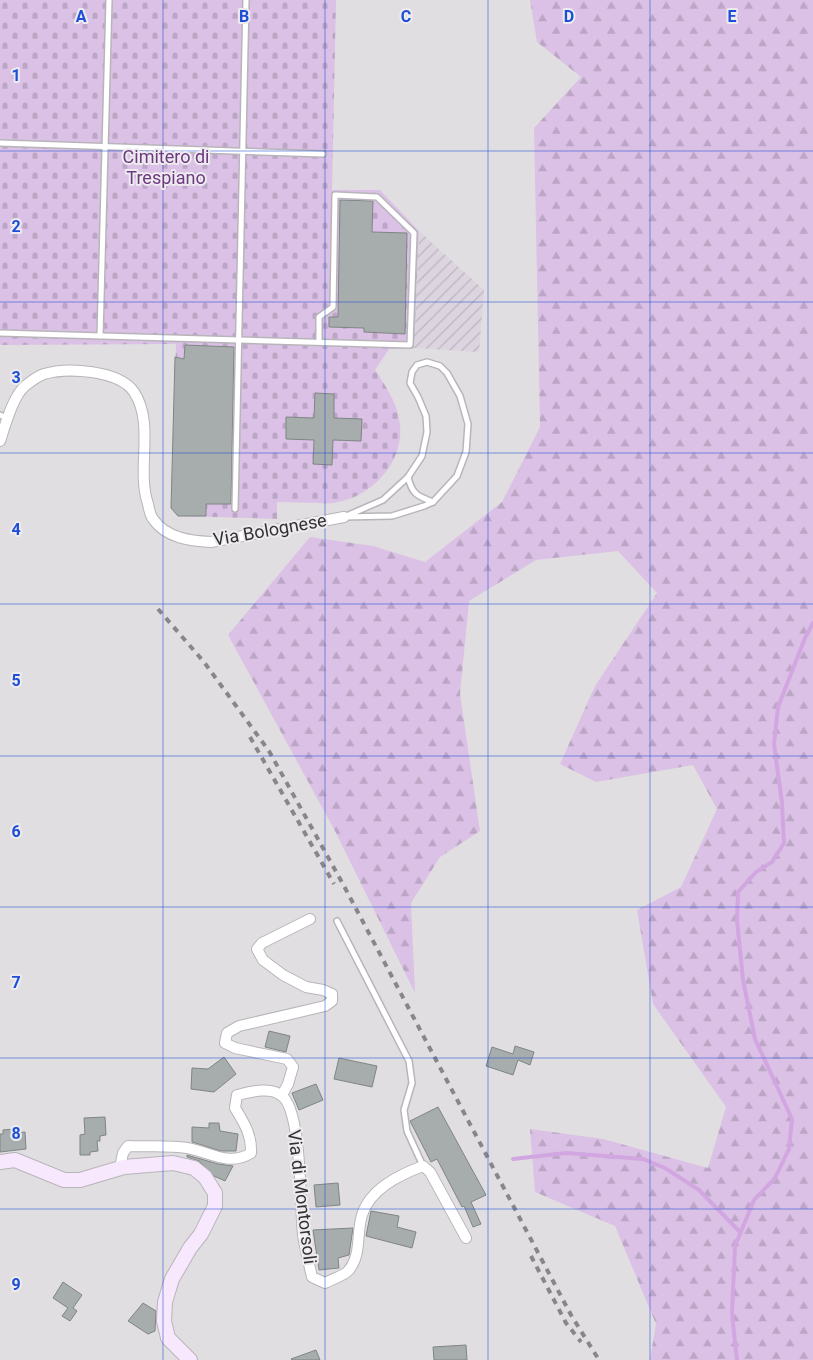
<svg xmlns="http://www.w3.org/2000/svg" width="813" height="1360" font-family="Roboto,sans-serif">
<defs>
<pattern id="industrial-furrows" width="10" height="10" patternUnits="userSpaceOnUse" patternTransform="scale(1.25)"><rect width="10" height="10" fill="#dcd4df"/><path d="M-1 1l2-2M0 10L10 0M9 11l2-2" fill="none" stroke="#bdb6c0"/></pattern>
<pattern id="forest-firs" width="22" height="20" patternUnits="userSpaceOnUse" patternTransform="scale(1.25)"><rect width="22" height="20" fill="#dbc1e5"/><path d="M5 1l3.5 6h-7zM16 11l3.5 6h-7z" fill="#bca6c5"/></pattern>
<pattern id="cemetery-stones" width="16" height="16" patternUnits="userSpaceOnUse" patternTransform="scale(1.25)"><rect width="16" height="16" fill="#dbc1e5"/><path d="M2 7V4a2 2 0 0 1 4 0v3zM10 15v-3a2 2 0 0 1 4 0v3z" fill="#bca6c5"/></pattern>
</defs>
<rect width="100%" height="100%" fill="#e1dee2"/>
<polygon fill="url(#industrial-furrows)" points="419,231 484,290 479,352 414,348"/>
<polygon fill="url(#forest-firs)" points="530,0 813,0 813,1360 650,1360 656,1324 615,1226 535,1192 530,1129 603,1139 708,1168 726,1107 653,1004 637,910 681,887 717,809 693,765 596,782 560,764 595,686 657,593 618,551 536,560 469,601 460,694 480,831 440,857 411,903 415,993 335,831 228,635 310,537 373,546 425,562 502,502 540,427 534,128 581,77 537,42"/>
<path fill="url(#cemetery-stones)" d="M0,0H336L332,190H380L419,231L414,348L389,349L375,370C386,386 398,404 400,425C404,461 373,496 338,502C332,504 325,503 319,503C305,503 291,502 277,502V519L178,516L171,508L176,344L0,345Z"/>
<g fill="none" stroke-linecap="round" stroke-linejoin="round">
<g stroke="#d2a7e1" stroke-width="4">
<polyline points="513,1159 566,1153 643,1159 665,1168 699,1190 740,1232"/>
<polyline points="737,1360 732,1314 735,1246 754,1200 775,1178 789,1149 792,1119 755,1039 743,980 737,920 738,892 756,872 772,862 784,843 782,803 774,744 778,707 805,638 813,623"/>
</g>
</g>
<g fill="#a6adac" stroke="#7f8585">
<polygon points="340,200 373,201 372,232 407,233 405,334 364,332 364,328 329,327 329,317 338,317"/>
<polygon points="185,345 234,347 231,504 206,504 206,516 178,516 171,508 175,357 184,359"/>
<polygon points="315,393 334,394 334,418 362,419 361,441 333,440 332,465 313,464 314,440 286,439 286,417 314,418"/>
<polygon points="269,1031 290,1036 286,1052 265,1047"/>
<polygon points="515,1046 534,1052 530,1065 518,1060 513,1075 486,1066 492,1047 513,1054"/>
<polygon points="224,1057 236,1074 214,1092 191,1089 192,1068 208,1069"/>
<polygon points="339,1058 377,1066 372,1087 334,1079"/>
<polygon points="316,1084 323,1100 299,1110 292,1093"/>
<polygon points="438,1107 486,1195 471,1202 481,1224 473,1227 464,1206 462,1207 437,1159 431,1162 410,1121"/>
<polygon points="105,1117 106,1135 100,1136 100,1141 97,1141 98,1151 90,1152 90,1155 80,1155 80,1135 85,1134 84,1118"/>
<polygon points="209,1123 219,1123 220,1131 238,1134 236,1151 221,1151 192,1142 192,1127 209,1128"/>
<polygon points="14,1129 14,1133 25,1132 26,1149 0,1152 0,1134 3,1134 3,1130"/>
<polygon points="187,1155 218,1164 233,1166 225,1181 214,1176 199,1161 187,1157"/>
<polygon points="338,1183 340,1205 316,1207 314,1185"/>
<polygon points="371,1211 399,1216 397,1227 416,1232 412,1248 366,1236"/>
<polygon points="353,1228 349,1255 338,1258 339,1268 319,1270 313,1230"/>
<polygon points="63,1282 82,1295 73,1308 77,1311 70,1321 62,1316 68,1308 53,1298"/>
<polygon points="143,1303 156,1311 155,1331 148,1334 128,1321"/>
<polygon points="466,1345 467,1360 434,1360 433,1347"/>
<polygon points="316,1350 320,1360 292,1360 291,1359"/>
</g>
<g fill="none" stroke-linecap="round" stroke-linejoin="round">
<defs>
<g id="lane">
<polyline points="0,143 323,154"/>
<polyline points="0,333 410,345 414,233 377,197 335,195 333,307 319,317 319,342"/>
<polyline points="100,336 109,0"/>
<polygon points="427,362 440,366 447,373 460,396 468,424 466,452 457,476 433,502 424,506 392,516 344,517 383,500 408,477 422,456 427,432 426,416 418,397 410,383 412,372 417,365"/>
<polyline points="0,415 7,418"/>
<path d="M408,477C412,494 417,496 433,502"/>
<polyline points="235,509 246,0"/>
<polyline points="337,921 409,1061 412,1083 404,1110 407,1131 423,1166"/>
</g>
<g id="street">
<path d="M0,441C5,426 13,396 25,386C30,382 38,376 44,374C67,367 119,370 134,392C155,424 136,469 148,504C149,509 150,515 153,519C166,538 190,541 211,542L344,517"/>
<polyline points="282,1095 288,1084 293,1067 287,1059 235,1048 225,1043 227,1033 239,1026 325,1006 332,1001 332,994 323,990 306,987 283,975 263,960 257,949 262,943 310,919"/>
<path d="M120,1168L123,1153L128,1146C147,1147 169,1145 187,1148C210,1152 229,1167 251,1153C252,1135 244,1123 235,1108L237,1095C250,1092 271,1086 282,1096C302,1111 300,1208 303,1235C305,1249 309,1263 312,1277L325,1283C332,1279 344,1276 349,1270C362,1253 356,1234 362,1215C370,1189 399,1175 423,1166L430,1172L466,1238"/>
</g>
<polyline id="secondary" points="0,1162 15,1160 64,1180 80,1180 124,1167 173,1163 194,1168 205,1177 215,1193 215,1206 201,1234 190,1248 172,1279 165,1302 164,1321 168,1338 190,1360"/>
</defs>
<use href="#lane" stroke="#b8b5ba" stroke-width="8"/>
<use href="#street" stroke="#b8b5ba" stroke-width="12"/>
<use href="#secondary" stroke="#b8b5ba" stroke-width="16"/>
<use href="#lane" stroke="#fff" stroke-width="5"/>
<use href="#street" stroke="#fff" stroke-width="10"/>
<use href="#secondary" stroke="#f7e8fd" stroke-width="14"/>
<g stroke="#888689" stroke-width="4" stroke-dasharray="6 6" stroke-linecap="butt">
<polyline points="158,609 204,662 269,751 344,886 571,1315 599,1360"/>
<polyline points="250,737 334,884"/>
<polyline points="531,1256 566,1323 581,1342"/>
</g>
</g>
<path fill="none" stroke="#1d4ed8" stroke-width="1" stroke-opacity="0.55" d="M163,0V1360M325,0V1360M488,0V1360M650,0V1360M0,151H813M0,302H813M0,453H813M0,604H813M0,756H813M0,907H813M0,1058H813M0,1209H813"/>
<g text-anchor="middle" stroke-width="4" stroke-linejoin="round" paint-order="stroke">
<g font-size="18" fill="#6d397f" stroke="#eeebf0">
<text x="166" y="163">Cimitero di<tspan x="166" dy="21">Trespiano</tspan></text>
</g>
<g font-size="18" fill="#323132" stroke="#eeebf0">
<text transform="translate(270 530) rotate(-10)" y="6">Via Bolognese</text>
<text transform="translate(302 1197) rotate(83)" y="6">Via di Montorsoli</text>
</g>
</g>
<g font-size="16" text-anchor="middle" font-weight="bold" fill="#1d4ed8" stroke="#eeebf0" stroke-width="4" stroke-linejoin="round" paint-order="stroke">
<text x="81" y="22">A</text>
<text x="244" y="22">B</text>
<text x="406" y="22">C</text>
<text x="569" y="22">D</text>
<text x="732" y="22">E</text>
<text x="16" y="81">1</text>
<text x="16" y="232">2</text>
<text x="16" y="383">3</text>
<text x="16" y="535">4</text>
<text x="16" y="686">5</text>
<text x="16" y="837">6</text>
<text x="16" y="988">7</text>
<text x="16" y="1139">8</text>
<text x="16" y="1290">9</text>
</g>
</svg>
